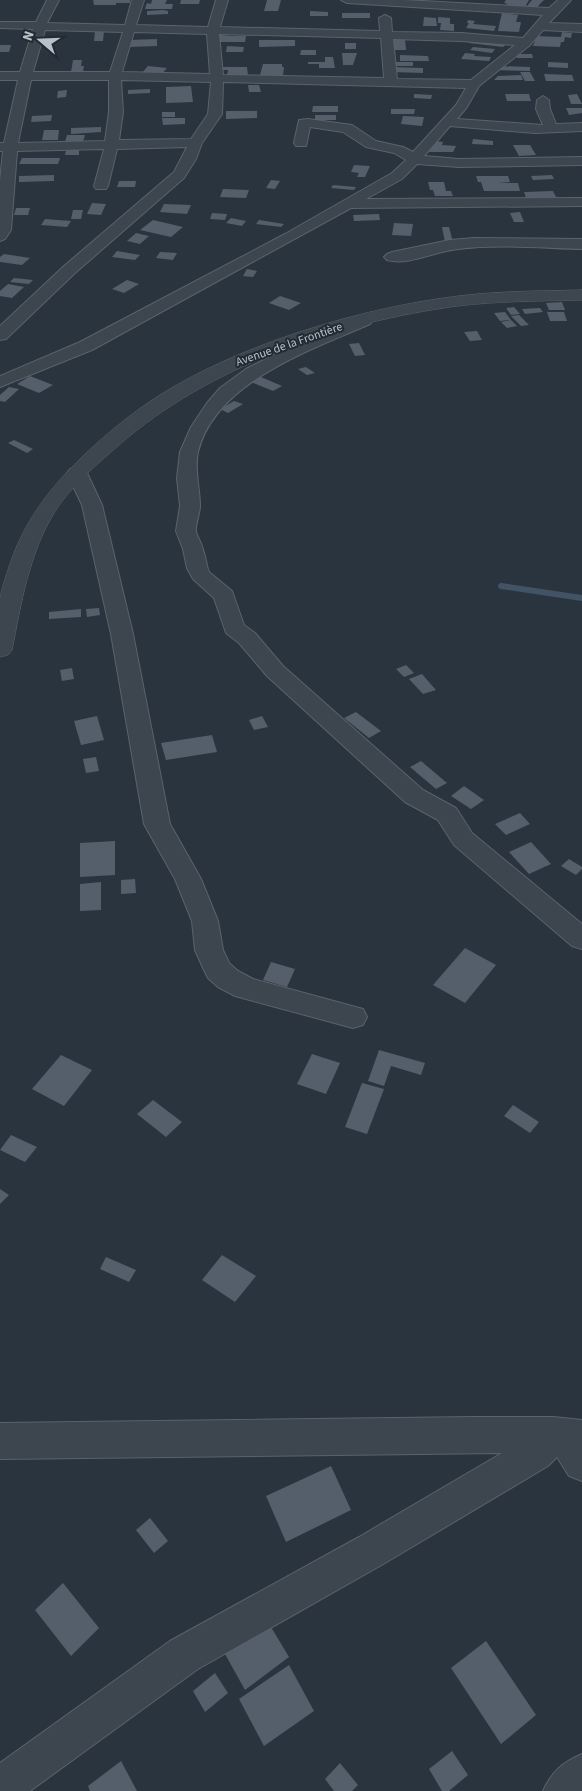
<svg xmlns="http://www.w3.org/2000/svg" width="582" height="1791" font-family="'Source Sans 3',sans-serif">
<rect width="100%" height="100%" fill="#29343e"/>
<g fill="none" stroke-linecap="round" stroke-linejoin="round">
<polyline stroke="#415365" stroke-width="6" points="501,586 582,598"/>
</g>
<g fill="#555f6b">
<polygon points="93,0 130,0 130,3 116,3 116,5 94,5"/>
<polygon points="152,0 167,0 165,4 173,4 172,9 145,9 147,3 151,4"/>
<polygon points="181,0 200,0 199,4 180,4"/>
<polygon points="267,0 281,0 278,11 264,11"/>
<polygon points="506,0 529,0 525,7 515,7 515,4 514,7 506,6 507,4 512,5 504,3"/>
<polygon points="532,0 544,0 537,7 527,6"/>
<polygon points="163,10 168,11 168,14 147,15 147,11"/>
<polygon points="310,11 328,12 328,16 310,16"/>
<rect x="342" y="13" width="28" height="5"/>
<polygon points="502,13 518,15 516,22 521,22 519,32 498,31 500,21 512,22 500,21"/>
<polygon points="424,17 436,18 437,26 423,26"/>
<polygon points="438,17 450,18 450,24 454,24 454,31 440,30 441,23 438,23"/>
<polygon points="468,20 475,21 473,24 496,26 494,31 466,28 469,23 467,23"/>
<polygon points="95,31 104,31 103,41 94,41"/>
<polygon points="562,32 572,33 571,38 565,37 564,42 561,42 560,47 533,46 537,36 561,37"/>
<polygon points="220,35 231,36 246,36 245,42 218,42"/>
<polygon points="473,38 507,43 503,47 469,43"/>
<polygon points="157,39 157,46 129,47 129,40"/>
<polygon points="388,39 405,39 406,50 389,50"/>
<polygon points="259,40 295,40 295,46 259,47"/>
<rect x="345" y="43" width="11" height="6"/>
<polygon points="0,45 11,45 9,52 0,52"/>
<polygon points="227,46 244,47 243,52 226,52"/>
<polygon points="473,47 495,49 492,53 470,50"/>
<polygon points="301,50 316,50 316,55 300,55"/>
<polygon points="342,53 357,53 353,65 343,65"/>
<polygon points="465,53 475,54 474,56 491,57 489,61 461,59"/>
<polygon points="516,54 532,54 533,58 517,58"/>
<polygon points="400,55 428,56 429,61 400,61"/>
<polygon points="325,57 333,57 335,68 319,68 319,64 308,64 308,62 325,62"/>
<polygon points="73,60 82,60 81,66 84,66 83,72 71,72"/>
<rect x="390" y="62" width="23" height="4"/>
<polygon points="548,62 568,63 568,68 548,67"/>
<polygon points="263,64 282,64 282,67 284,67 283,75 260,75"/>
<polygon points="148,66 167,68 160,76 141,74"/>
<polygon points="498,66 530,67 530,71 494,70"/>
<polygon points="219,67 247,67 248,76 227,76 228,70 218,70"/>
<polygon points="392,67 423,68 423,73 392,72"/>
<polygon points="520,72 530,72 535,81 525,81"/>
<polygon points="544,74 572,75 574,81 546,81"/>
<polygon points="521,75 523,80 494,80 498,76"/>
<polygon points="248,85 259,85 261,92 249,92"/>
<polygon points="191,86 193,102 166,103 166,87"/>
<polygon points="150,89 150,93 128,94 128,90"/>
<polygon points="67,90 66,97 57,98 58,91"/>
<polygon points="414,94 432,95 431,99 414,98"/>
<polygon points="505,94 529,94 531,101 507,101"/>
<polygon points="577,94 582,104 571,104 568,95"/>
<polygon points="313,106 338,106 338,112 312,112"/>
<polygon points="566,108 582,108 582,113 569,115"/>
<polygon points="391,109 415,109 414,114 391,114"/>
<polygon points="226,111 257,111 257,118 226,119"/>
<rect x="162" y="112" width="13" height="5"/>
<polygon points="52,115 51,121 31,122 32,116"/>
<rect x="315" y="115" width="21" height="5"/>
<polygon points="403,116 424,117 422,126 401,124"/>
<polygon points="162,118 185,118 185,124 163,125"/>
<polygon points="101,127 101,132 71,134 71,128"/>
<polygon points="44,130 59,130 58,140 42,140"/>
<polygon points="67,135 85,135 83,142 65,142"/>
<polygon points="473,139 493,141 493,145 472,144"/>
<polygon points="436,141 443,142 442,145 456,146 453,152 429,152 432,144 435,144"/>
<polygon points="513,145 530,145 536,155 519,156"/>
<polygon points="66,150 79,150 79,155 65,155"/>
<polygon points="22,158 60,158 58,164 19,164"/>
<polygon points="354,165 370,166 365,177 357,177 359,173 351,172"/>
<polygon points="54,175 54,181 19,182 19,176"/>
<polygon points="552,175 554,179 533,180 531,176"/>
<polygon points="476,176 508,176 510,182 499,183 518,183 520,191 484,191 481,182 478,182"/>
<polygon points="271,180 280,181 275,189 266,188"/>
<polygon points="119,181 136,181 135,187 117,187"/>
<polygon points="428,182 444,182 446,191 451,191 453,196 435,196 433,190 430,190"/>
<polygon points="333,185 356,187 354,190 331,188"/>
<polygon points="223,189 249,190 246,198 220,197"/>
<polygon points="553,191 556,197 526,198 524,192"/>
<polygon points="92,203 106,204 101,215 87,214"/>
<polygon points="164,204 191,205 187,214 160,212"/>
<polygon points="16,208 30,208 28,215 14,215"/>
<polygon points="73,210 83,210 81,219 71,219"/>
<polygon points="520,212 524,222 514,222 510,213"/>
<polygon points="212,213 227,214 225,220 210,219"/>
<polygon points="379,214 380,220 354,221 353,215"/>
<polygon points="231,218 246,221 242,226 226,223"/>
<polygon points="45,219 71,221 67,227 41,225"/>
<polygon points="153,220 183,227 171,237 140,230"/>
<polygon points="259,220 284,224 281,227 256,224"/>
<polygon points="394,223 413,224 411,236 392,235"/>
<polygon points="442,227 449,227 453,242 445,242"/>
<polygon points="136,233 149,236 140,244 127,241"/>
<polygon points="117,251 140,255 135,260 112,257"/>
<polygon points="160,252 177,253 173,260 156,258"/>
<polygon points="4,254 30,258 22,265 0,262 0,257"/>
<polygon points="247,269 257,271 253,277 243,276"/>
<polygon points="14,278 33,280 29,284 10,282"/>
<polygon points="127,280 139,284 124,293 112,289"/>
<polygon points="8,284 24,287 12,298 0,296 0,291"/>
<polygon points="280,296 301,303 289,310 269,303"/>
<polygon points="562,302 565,310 549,310 546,303"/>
<polygon points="514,307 520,314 511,315 506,308"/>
<polygon points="540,308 543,312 525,314 522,309"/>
<polygon points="505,312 511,320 500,321 494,313"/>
<polygon points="547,312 564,312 567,321 550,321"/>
<polygon points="519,315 529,325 521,326 511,316"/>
<polygon points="511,320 517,326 507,328 501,322"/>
<polygon points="477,331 482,340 470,341 464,332"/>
<polygon points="359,343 365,355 355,356 349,344"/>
<polygon points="306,367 315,373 307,375 298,369"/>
<polygon points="30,376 53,385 39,393 17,384"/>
<polygon points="261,377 282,386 273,391 251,382"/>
<polygon points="9,387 19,389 5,402 0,401 0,395"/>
<polygon points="234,401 243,404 228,413 220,409"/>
<polygon points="14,440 33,449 27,453 8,443"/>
<polygon points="99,608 100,615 87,617 86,609"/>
<polygon points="81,609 81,617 49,619 49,612"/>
<polygon points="406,665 414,673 404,677 396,669"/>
<polygon points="72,668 74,679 62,681 60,670"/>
<polygon points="422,674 436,690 423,694 409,679"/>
<polygon points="356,712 381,731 369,738 344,718"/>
<polygon points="97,716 104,740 81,745 74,721"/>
<polygon points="262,716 268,727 254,730 249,720"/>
<polygon points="212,735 217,752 166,760 161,743"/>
<polygon points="96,757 99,771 86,773 83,759"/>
<polygon points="421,761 447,783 436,789 410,767"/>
<polygon points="464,786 484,800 471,809 451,796"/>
<polygon points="520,813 530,824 506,835 495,824"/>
<polygon points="115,841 115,875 80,877 80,843"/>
<polygon points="531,842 551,864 529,874 509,852"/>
<polygon points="569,859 582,867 582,869 576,875 561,866"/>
<polygon points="135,879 136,893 121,894 121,880"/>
<polygon points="101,882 101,910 80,911 80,884"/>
<polygon points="465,948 496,965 465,1003 433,985"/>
<polygon points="271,962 295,969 287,987 263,980"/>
<polygon points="379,1050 425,1063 421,1075 391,1066 384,1086 368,1081"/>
<polygon points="312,1054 340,1063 326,1094 297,1084"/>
<polygon points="61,1055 92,1070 64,1106 32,1089"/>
<polygon points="362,1083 384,1089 367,1134 345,1127"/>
<polygon points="153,1100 182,1122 166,1137 137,1114"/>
<polygon points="513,1105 539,1122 530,1133 504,1116"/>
<polygon points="11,1135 37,1147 25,1162 0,1150"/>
<polygon points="0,1189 9,1195 0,1204"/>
<polygon points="222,1255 256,1276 235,1302 202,1280"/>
<polygon points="106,1257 136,1270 129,1282 100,1269"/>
<polygon points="331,1466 351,1510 286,1542 266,1496"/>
<polygon points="150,1518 168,1541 154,1553 136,1530"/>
<polygon points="63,1583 99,1628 71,1656 35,1610"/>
<polygon points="268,1622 289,1657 245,1690 225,1654"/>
<polygon points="486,1641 536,1715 501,1744 451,1668"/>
<polygon points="289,1665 314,1711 264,1746 239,1699"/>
<polygon points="215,1673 228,1693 205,1712 193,1691"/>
<polygon points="452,1751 468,1775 449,1791 442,1791 429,1769"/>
<polygon points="121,1761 137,1791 90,1791 88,1786"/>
<polygon points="340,1763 358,1785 352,1791 334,1791 325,1779"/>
</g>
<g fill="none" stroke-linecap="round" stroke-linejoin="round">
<defs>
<g id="minor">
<path d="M47,0H59L47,23L125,25L132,0H144L136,25L208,27L216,0H228L220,27L380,31L379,18L385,15L391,18L392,32L461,33L523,38L543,15L347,3L341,0H404L549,8L558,0H571L549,23L582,24V32L543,30L530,45L479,86L467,107L457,119L543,125L536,109L537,100L543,96L549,100L550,109L556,124L582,123V131L535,133L450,126L424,156L459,159L582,157V165L459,167L417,164L402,179L366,199L582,198V206L351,208L92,350L0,387V376L80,342L285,234L392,173L406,160L394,153L366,147L343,132L310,127L306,146H296L294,143L299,120L308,119L352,125L376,141L403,147L413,152L456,105L466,88L223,82L222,114L202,143L196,159L184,178L75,273L6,339L0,340V326L63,267L174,172L187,147L117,149L108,186L106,189H96L94,186L104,149L17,151L11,230L5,239L0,241V181L3,151H0V143H4L18,80H0V72H20L33,29L0,28V22H36ZM45,30L123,32L110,72H33ZM134,32L207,34L210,74L122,72ZM219,34L381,38L384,78L223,75ZM393,39L461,41L515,45L471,80L397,79ZM31,80H109V112L105,141L18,143ZM121,80L211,82L208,114L191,139L119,140L123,112Z"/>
<path d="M474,238L582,239V249C541,248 499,244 458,249C436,251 409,266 387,260L384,257L387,254L392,252L450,240Z"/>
<path d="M364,315L370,316L372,320L370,324C311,350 215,382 198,452C194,470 200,488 200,506C200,514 195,524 196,532C198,538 202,544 203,550C206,557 206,565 209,572L232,591L244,625L255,633L283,666L423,790L456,808L472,833L582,924V949L572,946L454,845L438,820L405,802L267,676L239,643L226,633L214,598L193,579L187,568L183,549L176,531L180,506L177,478L180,452L191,427L207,403L220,388L246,369L299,342Z"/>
<polygon points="77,467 84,469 87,473 102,505 133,634 170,824 201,879 218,921 223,950 229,963 238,971 253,979 363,1009 367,1017 363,1025 353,1028 235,996 218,987 208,978 204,970 195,950 192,921 175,879 144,824 111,634 82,505 67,473 70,469"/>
<polygon points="473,1417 554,1417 582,1420 582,1481 569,1476 557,1457 548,1466 385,1563 198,1669 30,1791 0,1791 0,1763 170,1641 359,1537 502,1453 0,1459 0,1423"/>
<path d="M582,1754V1791H543C552,1771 562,1763 582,1754Z"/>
</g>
<path id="tertiary" d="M582,290V300C540,301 499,301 457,306C339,322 209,366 119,445C96,465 70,487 54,513C29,554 21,604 12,650L8,655L0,657C0,638 0,618 0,600C1,590 5,579 8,570C22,525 47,491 80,459C109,431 140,406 175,386C255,340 367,307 459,296C500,291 541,291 582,290Z"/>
</defs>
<use href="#minor" stroke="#5a636b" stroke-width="2"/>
<use href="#tertiary" stroke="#5a636b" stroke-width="1"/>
<use href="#minor" fill="#3d454e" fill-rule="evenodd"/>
<use href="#tertiary" fill="#3d454e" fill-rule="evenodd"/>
</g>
<g text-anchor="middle" stroke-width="4" stroke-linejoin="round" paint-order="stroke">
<g font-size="12" fill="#b9c0c8" stroke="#212a33">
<text transform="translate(289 344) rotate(-19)" y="4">Avenue de la Frontière</text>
</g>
</g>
<g transform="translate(40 40) rotate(289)" stroke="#212a33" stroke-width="4" paint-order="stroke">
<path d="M0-4L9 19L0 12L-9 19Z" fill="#b9c0c8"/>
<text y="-8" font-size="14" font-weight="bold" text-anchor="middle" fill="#b9c0c8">N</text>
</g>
</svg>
